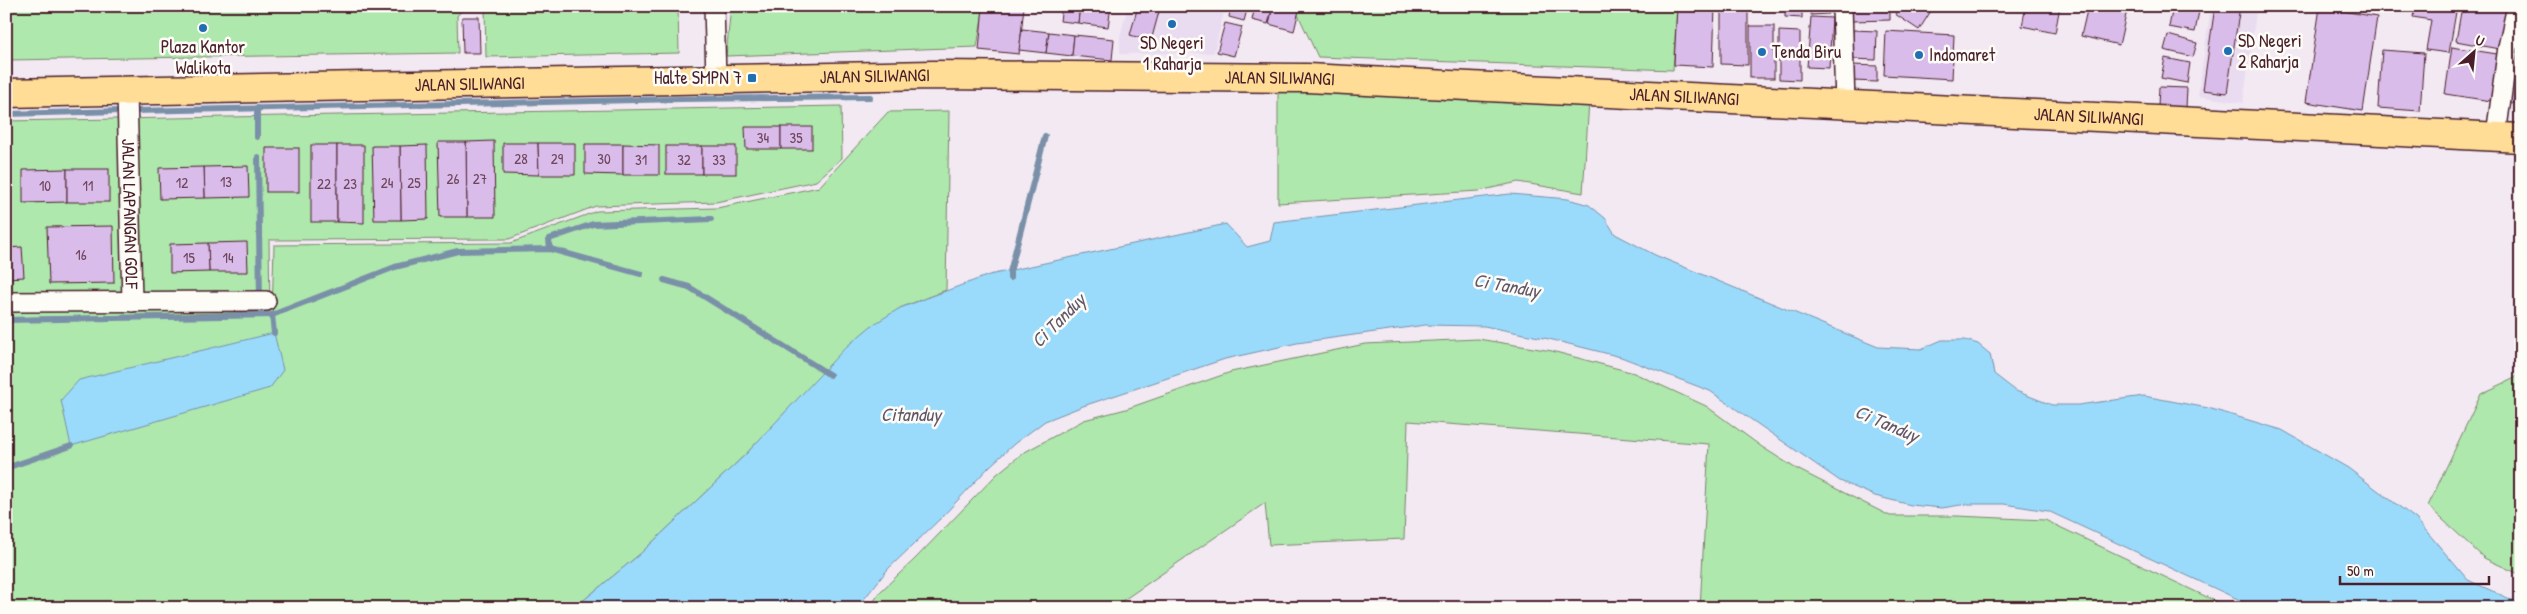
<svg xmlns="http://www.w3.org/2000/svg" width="2527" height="614" font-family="'Patrick Hand',sans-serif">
<rect width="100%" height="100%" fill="#f2e9f3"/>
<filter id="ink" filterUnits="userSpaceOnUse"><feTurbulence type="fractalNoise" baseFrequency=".02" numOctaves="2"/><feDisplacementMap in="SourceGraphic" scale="10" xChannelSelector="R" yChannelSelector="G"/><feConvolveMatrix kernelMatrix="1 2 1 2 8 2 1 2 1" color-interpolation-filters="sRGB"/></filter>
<g filter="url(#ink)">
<g fill="#eadcf0">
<polygon points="1128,6 1229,6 1228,10 1224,12 1214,53 1120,54 1120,36"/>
<polygon points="2211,6 2257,6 2243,103 2198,96"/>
</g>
<g fill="#aee8ac" stroke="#7c846c">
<polygon points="6,6 462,6 462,10 457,16 458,53 6,60"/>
<polygon points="485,6 678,6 679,53 486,57"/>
<polygon points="731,6 984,6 977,47 726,56"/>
<polygon points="1294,6 1677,6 1673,70 1318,57"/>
<polygon points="1278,89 1589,101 1583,193 1518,182 1479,191 1278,203"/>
<polygon points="841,106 842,158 816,181 716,202 596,206 509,239 269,240 270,312 6,318 6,121"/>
<polygon points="949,111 946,290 900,308 796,401 746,454 640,554 574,608 6,608 6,320 272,315 274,245 511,243 597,211 717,208 819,187 888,112"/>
<polygon points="1478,339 1552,351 1634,373 1706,406 1762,447 1795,468 1890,516 1957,516 2045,520 2230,608 1700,608 1709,444 1408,421 1404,539 1269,545 1265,503 1112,608 869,608 881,591 915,559 997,474 1023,453 1084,420 1126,409 1231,372 1365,344"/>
<polygon points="2521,370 2521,575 2484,558 2428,506 2481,394 2515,378"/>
</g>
<g fill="#9adbfc" stroke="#7a90a8">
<polygon points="1510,194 1568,199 1589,205 1605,218 1615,234 1655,255 1878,347 1921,349 1942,340 1965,340 1978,344 1990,354 1994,374 2016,391 2052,405 2078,405 2144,396 2208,408 2282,430 2348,468 2416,519 2468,580 2521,604 2521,608 2257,608 2048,511 2004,504 1967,504 1942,508 1911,505 1875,496 1840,481 1710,391 1621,357 1549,339 1484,326 1425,325 1297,343 1225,359 1083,406 1045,421 1014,444 989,467 941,518 888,569 857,608 574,608 640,554 746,454 846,347 871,326 900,308 989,275 1226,224 1247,247 1270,241 1274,222"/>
<polygon points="274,333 283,370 270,388 71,446 61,400 79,380"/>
</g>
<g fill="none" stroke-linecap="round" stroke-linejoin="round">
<g stroke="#7a90a8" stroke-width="6">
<polyline points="257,108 257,137"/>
<polyline points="134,111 682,99 870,97"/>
<polyline points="6,114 122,111"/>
<polyline points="258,157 260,300"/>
<polyline points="550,249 549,239 593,224 711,219"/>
<polyline points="1010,278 1010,272 1045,136"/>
<polyline points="664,280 689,287 830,375"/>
<polyline points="272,315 274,333"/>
<polyline points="6,320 272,315 395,267 458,251 550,249 641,274"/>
<polyline points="6,468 71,446"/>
</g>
</g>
<g fill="#d9bcea" stroke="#4a1f2b">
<polygon points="983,6 1024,6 1019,54 979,50"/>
<polygon points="1062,6 1080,6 1078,23 1060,21"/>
<polygon points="1080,6 1111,6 1108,27 1078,23"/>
<polygon points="1138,6 1165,6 1164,9 1160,8 1151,41 1130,35"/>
<polygon points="1231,6 1248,6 1244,21 1229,17"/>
<polygon points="1255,6 1273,6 1268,24 1252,20"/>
<polygon points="1273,6 1300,6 1294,31 1269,24"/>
<polygon points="1677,6 1715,6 1713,67 1674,65"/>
<polygon points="1721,6 1748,6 1748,65 1721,64"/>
<polygon points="1785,6 1802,6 1802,18 1785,17"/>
<polygon points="1810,6 1828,6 1829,14 1811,15"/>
<polygon points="1852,6 1890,6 1890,20 1852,21"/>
<polygon points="1900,6 1934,6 1919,30 1895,14"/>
<polygon points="2026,6 2060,6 2055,33 2022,26"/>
<polygon points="2088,6 2128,6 2119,45 2081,36"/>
<polygon points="2173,6 2200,6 2195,32 2169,27"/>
<polygon points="2215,6 2240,6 2227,93 2203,90"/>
<polygon points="2415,6 2457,6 2449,53 2426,50 2431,20 2413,17"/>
<polygon points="2462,6 2506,8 2499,49 2456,41"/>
<polygon points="2320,7 2377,17 2363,111 2306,102"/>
<polygon points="462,17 479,17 480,53 463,53"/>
<polygon points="1811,17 1832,18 1829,68 1807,67"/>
<polygon points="1225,23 1242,27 1234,56 1217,52"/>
<rect x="1750" y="26" width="24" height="52"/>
<polygon points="1022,29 1049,32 1046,53 1019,50"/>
<polygon points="1853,30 1877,31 1876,60 1852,59"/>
<polygon points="1779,31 1800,32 1800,80 1779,79"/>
<polygon points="1886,31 1954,35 1952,79 1884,75"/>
<polygon points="1049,32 1074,35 1072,56 1046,53"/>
<polygon points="1074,35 1114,39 1112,60 1072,56"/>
<polygon points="2168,35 2197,43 2193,57 2164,50"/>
<polygon points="2452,47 2497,54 2491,101 2445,94"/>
<polygon points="2382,50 2424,53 2420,111 2378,108"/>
<polygon points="2516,52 2521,53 2521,104 2507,102"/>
<polygon points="2165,58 2190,63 2187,83 2161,78"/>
<polygon points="1853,65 1877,66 1877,82 1853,81"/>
<polygon points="2159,87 2187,88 2186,108 2158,106"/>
<polygon points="745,127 781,127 781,149 746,149"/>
<rect x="781" y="127" width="31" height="22"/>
<polygon points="494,141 495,217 467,217 466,142"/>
<polygon points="438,142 466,142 467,217 440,217"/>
<polygon points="503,143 538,143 539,175 503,174"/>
<polygon points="538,143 575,143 575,175 539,175"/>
<polygon points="585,144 623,144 623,175 585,174"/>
<polygon points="623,144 659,145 659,175 623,175"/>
<rect x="311" y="145" width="26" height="77"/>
<polygon points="337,145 364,145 364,223 337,222"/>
<polygon points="427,145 428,219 401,220 400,146"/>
<polygon points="372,146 400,146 401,220 374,220"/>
<rect x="666" y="146" width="36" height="28"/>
<rect x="702" y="146" width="34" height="28"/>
<rect x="266" y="148" width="33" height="44"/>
<polygon points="248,166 249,197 205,198 204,167"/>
<polygon points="204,167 205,198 160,199 159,168"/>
<polygon points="67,169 67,202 23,203 23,170"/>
<rect x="67" y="169" width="42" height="33"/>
<polygon points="113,226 114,283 49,284 47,227"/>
<polygon points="247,242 248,272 209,272 208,243"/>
<polygon points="208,243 209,272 170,273 170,244"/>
<polygon points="22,247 24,277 6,278 6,248"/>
</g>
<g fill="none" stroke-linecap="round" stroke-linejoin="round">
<defs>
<g id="minor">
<polyline points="714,6 716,78"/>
<polyline points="1842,6 1845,104"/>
<path id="s1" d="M127,92L132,302"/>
<polyline points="2496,135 2508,47 2517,6"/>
<polyline points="6,302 266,301"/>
</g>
<g id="trunk">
<path id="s2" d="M6,93L933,75L1307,78L2521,138"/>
</g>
</defs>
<use href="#minor" stroke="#4a1f2b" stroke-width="22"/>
<use href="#trunk" stroke="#4a1f2b" stroke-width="31"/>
<use href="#minor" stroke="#fdfcf7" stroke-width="19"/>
<use href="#trunk" stroke="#ffdd96" stroke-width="28"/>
</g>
</g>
<g fill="#1f6fb2" stroke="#fdfcf7" stroke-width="2">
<circle cx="1172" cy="24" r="5"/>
<circle cx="203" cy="28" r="5"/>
<circle cx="2228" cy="51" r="5"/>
<circle cx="1762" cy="52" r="5"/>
<circle cx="1919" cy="55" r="5"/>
<rect x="747" y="73" width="10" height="10" rx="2.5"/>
</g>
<g text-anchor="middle" stroke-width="5" stroke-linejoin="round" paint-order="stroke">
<g font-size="15" fill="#6e465b">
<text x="763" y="143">34</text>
<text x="796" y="143">35</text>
<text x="521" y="164">28</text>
<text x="557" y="164">29</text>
<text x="604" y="164">30</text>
<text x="641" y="165">31</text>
<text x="684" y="165">32</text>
<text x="719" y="165">33</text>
<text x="453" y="184">26</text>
<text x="480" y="184">27</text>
<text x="226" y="187">13</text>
<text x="182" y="188">12</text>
<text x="387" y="188">24</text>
<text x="414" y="188">25</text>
<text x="324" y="189">22</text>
<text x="350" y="189">23</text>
<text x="45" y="191">10</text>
<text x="88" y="191">11</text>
<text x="81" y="260">16</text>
<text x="189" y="263">15</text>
<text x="228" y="263">14</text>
</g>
<g font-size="18" fill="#4a1f2b" stroke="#fdfcf7" text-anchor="start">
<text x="2238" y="47">SD Negeri<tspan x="2238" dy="21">2 Raharja</tspan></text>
<text x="1172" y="49" text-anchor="middle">SD Negeri<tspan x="1172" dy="21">1 Raharja</tspan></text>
<text x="203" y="53" text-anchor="middle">Plaza Kantor<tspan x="203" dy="21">Walikota</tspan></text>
<text x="1772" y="58">Tenda Biru</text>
<text x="1929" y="61">Indomaret</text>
<text x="742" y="84" text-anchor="end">Halte SMPN 7</text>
</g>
<g font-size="18" fill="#4a1f2b" stroke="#fdfcf7">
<text dy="6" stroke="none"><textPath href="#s2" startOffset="869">JALAN SILIWANGI</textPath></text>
<text dy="6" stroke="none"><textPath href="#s2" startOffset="1274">JALAN SILIWANGI</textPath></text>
<text dy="6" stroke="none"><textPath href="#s2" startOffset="464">JALAN SILIWANGI</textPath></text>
<text dy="6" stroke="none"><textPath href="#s2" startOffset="1679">JALAN SILIWANGI</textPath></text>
<text dy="6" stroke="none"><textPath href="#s2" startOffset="2084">JALAN SILIWANGI</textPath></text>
<text dy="6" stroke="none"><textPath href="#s1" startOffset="122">JALAN LAPANGAN GOLF</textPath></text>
</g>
<g font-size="19" font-style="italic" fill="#62576a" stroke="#fdfcf7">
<text transform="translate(1507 285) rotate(10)" y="7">Ci Tanduy</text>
<text transform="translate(1058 320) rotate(-45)" y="7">Ci Tanduy</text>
<text x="911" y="421">Citanduy</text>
<text transform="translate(1887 423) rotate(23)" y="7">Ci Tanduy</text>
</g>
</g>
<rect width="2527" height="614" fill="none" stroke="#fdfcf7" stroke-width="25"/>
<rect x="12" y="12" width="2502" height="589" fill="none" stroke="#4a1f2b" stroke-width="2" filter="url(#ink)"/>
<g transform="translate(2474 52) rotate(27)" stroke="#fdfcf7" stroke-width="4" paint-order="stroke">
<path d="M0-4L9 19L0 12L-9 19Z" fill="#4a1f2b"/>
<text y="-8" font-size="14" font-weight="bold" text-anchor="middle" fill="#4a1f2b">U</text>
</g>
<path d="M2340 576v8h149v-8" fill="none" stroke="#4a1f2b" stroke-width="2.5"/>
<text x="2347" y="576" font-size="15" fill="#4a1f2b" stroke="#fdfcf7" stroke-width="4" paint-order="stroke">50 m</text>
</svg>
